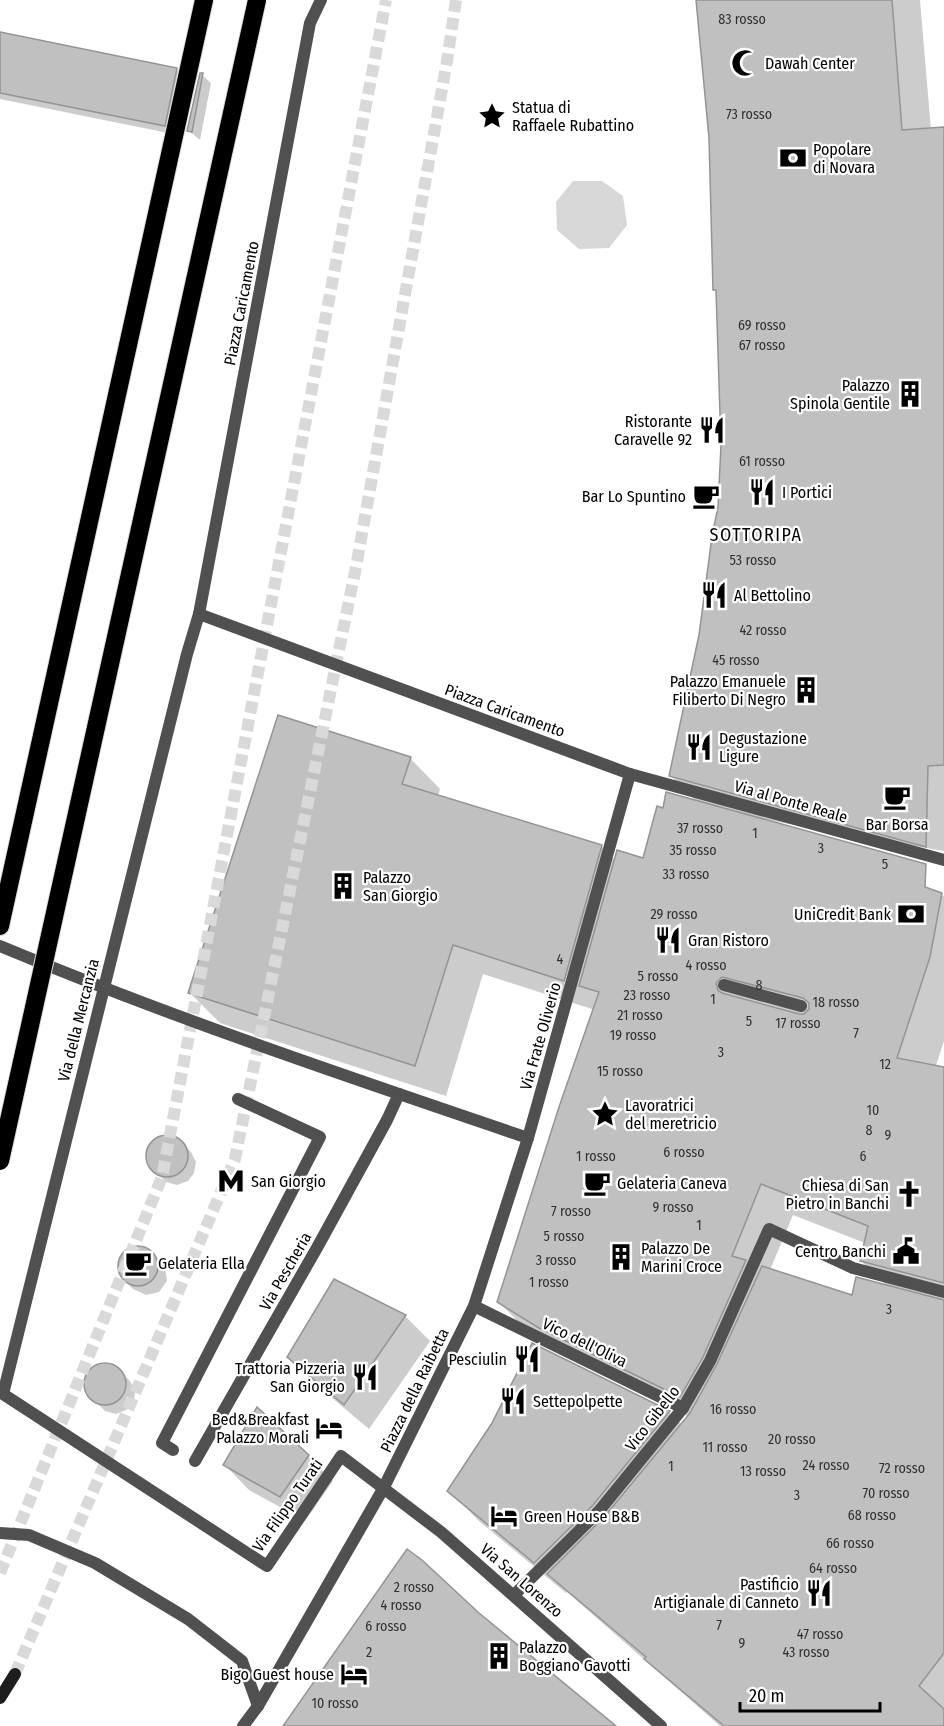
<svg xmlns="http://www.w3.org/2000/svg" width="944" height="1726" font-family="'Fira Sans Condensed',sans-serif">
<rect width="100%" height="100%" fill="#fff"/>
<polygon fill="#d7d7d7" points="573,181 602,181 623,196 627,225 609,248 579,249 557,230 556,202"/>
<g fill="#0003" fill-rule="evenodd">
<path d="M698,0H920L931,130L944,129V851L767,820L765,825L944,896V1041L928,1090L944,1069V1726H720L567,1592L566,1593L480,1522L449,1491L493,1424L532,1345L669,1412L682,1425L689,1417L572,1360L530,1334L499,1302L595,1010L483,974L446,1096L220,1023L189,992L410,758L440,789L438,796L601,846L616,861L644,860L664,809L698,803L671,776L700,635L719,507L723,439L717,292L715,290L711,138ZM793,1215L865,1243L861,1261L888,1287L853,1297L770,1270Z"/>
<polygon points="0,34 177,70 186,79 173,134 0,99"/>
<polygon points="202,75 211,83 200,140 188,130"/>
<polygon points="160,1137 172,1137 182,1143 191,1152 196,1162 194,1173 188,1181 177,1185 166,1182 149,1164 147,1153 151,1143"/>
<polygon points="133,1247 147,1248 165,1268 167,1281 159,1292 146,1295 133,1289 124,1280 118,1268 122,1255"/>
<polygon points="405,1316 430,1341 369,1429 313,1382 288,1357"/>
<polygon points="100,1366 111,1366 120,1371 130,1381 135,1391 134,1402 126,1410 116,1414 105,1411 87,1393 86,1382 90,1372"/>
<polygon points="308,1456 333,1481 305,1521 249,1490 225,1465"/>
</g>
<g fill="#c0c0c0" stroke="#949494" stroke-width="1.5" fill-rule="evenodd">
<polygon points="696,0 892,0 902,130 944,127 944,765 928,766 926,847 669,776 699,635 712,536 718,507 721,445 716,290 713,290 709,138"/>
<polygon points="0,32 177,68 165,126 0,93"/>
<polygon points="200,73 203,73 192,132 187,131"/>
<polygon points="278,715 411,757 402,784 602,845 564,981 453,945 415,1066 188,993"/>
<path d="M666,792L926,864L925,887L942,893L930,957L897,1058L944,1067V1283L860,1261L868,1226L761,1184L732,1256L746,1260L703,1357L680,1397L539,1328L497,1302L559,1107L599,992L579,986L617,850L643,858L657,806L663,808ZM722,977L803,998L809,1003V1009L804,1014H799L722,993L718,990L716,983Z"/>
<circle cx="167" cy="1156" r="21"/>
<circle cx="138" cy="1266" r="20"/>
<polygon points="762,1266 852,1295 856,1277 944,1300 944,1653 919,1686 944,1709 944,1726 724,1726 644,1659 646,1657 547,1574 605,1516 690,1413 717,1364"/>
<polygon points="334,1279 406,1315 344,1405 287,1357"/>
<polygon points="532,1343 670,1411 593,1505 534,1563 447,1491 492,1423"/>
<circle cx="105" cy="1384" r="21"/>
<polygon points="257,1407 309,1455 280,1497 223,1465"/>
<polygon points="407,1549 422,1560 479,1613 616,1726 283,1726"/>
</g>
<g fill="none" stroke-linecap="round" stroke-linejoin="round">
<g stroke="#d9d9d9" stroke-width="12" stroke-dasharray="12 6" stroke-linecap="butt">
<polyline points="0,1573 162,1177 386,0"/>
<polyline points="15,1674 235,1159 356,567 447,61 456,0"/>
</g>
<defs>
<polyline id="highway" points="0,926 204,0"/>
</defs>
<use href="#highway" stroke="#dbdbdb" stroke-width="20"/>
<g stroke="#505050" stroke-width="12">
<polyline points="321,0 310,23 199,614 187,654 3,1394 267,1566 341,1456 441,1532 661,1726"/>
<polyline points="199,614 630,774 944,860"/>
<path d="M0,946C173,1018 351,1078 528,1138"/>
<polyline points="724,985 801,1006"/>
<polyline points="474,1306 683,1408"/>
<polyline points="173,1450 162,1443 320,1137 238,1099"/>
<polyline points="195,1461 318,1246 387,1120 399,1094"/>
<polyline points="0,1533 29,1535 95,1563 188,1619 242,1661 258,1706"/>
<polyline points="514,1595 599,1511 683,1408 710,1361 769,1229 853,1268 944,1292"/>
<polyline points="243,1726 258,1706 383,1489 474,1306 528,1138 630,774"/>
</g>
<polyline stroke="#1d1d1d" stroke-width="12" points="0,1698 15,1674"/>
<use href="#highway" stroke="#000" stroke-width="18"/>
<defs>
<polyline id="highway-bridge" points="0,1161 257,0"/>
</defs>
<use href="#highway-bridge" stroke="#dbdbdb" stroke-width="20" stroke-linecap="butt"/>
<use href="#highway-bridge" stroke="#000" stroke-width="18"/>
</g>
<defs>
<symbol id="mosque-bare" viewBox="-9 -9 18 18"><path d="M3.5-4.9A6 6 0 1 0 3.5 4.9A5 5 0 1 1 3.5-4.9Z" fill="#000" stroke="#fff" stroke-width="2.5" paint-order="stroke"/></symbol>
<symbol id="sight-bare" viewBox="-9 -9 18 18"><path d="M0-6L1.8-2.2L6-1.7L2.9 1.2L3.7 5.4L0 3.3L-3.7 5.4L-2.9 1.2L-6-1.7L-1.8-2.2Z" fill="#000" stroke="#fff" stroke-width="2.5" paint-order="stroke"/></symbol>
<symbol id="bank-bare" viewBox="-9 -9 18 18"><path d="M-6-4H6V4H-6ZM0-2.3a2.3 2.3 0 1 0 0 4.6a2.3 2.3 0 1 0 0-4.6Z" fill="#000" stroke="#fff" stroke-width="2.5" paint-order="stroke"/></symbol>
<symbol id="building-bare" viewBox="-9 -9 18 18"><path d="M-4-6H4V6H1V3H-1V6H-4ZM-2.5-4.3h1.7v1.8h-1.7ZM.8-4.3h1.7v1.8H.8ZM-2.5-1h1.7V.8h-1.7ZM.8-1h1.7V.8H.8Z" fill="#000" stroke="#fff" stroke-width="2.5" paint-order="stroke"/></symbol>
<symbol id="restaurant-bare" viewBox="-9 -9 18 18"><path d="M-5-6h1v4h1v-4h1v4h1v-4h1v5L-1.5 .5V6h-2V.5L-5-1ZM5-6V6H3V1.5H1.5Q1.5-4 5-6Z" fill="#000" stroke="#fff" stroke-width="2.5" paint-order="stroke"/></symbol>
<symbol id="cafe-bare" viewBox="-9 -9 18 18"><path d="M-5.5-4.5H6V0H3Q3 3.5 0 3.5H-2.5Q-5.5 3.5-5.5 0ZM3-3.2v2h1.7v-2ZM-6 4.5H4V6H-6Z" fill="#000" stroke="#fff" stroke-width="2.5" paint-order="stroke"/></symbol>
<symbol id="metro-bare" viewBox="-9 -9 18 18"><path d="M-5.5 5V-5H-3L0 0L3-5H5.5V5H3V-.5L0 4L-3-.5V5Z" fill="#000" stroke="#fff" stroke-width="2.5" paint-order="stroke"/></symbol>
<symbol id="church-bare" viewBox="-9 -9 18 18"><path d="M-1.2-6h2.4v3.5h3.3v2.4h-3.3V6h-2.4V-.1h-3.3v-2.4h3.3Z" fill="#000" stroke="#fff" stroke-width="2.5" paint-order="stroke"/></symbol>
<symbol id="civic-bare" viewBox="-9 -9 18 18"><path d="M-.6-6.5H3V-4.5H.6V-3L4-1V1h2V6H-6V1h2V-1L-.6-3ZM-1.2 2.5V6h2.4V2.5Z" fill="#000" stroke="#fff" stroke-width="2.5" paint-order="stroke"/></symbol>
<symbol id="hotel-bare" viewBox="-9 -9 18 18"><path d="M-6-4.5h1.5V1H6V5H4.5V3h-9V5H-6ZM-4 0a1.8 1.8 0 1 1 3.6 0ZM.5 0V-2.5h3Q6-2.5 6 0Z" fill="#000" stroke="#fff" stroke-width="2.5" paint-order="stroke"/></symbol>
</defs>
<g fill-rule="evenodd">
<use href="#mosque-bare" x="726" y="44" width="38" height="38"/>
<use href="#sight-bare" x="473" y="97" width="38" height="38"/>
<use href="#bank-bare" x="774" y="139" width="38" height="38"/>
<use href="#building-bare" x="891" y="375" width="38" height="38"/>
<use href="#restaurant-bare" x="693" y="411" width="38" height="38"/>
<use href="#restaurant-bare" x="743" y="473" width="38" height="38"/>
<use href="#cafe-bare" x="687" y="477" width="38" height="38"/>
<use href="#restaurant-bare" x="695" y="576" width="38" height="38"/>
<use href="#building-bare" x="787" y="671" width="38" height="38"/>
<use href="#restaurant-bare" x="680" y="728" width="38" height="38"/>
<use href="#cafe-bare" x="878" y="778" width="38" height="38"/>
<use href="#building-bare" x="324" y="867" width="38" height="38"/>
<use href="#bank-bare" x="892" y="895" width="38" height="38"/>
<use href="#restaurant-bare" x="649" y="921" width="38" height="38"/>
<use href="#sight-bare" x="586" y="1095" width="38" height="38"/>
<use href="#metro-bare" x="212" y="1162" width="38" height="38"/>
<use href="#cafe-bare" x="578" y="1164" width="38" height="38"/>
<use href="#church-bare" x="890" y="1175" width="38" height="38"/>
<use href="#civic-bare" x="887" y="1232" width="38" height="38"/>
<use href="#building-bare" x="602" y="1238" width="38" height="38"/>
<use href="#cafe-bare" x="119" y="1244" width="38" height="38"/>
<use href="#restaurant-bare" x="508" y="1340" width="38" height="38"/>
<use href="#restaurant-bare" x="346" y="1358" width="38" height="38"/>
<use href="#restaurant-bare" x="494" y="1382" width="38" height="38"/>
<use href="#hotel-bare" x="310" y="1409" width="38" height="38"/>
<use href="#hotel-bare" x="485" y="1497" width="38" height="38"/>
<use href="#restaurant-bare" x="800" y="1574" width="38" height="38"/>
<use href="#building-bare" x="480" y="1637" width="38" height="38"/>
<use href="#hotel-bare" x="335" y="1655" width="38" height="38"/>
</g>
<g text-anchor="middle" stroke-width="4.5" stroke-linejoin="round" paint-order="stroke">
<g font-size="14" fill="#303030">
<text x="742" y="24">83 rosso</text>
<text x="749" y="119">73 rosso</text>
<text x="762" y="330">69 rosso</text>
<text x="762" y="350">67 rosso</text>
<text x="762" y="466">61 rosso</text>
<text x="753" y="565">53 rosso</text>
<text x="763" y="635">42 rosso</text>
<text x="736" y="665">45 rosso</text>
<text x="700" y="833">37 rosso</text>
<text x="755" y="838">1</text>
<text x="821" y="853">3</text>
<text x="693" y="855">35 rosso</text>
<text x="885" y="869">5</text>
<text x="686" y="879">33 rosso</text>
<text x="674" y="919">29 rosso</text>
<text x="560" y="964">4</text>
<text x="706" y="970">4 rosso</text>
<text x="658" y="981">5 rosso</text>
<text x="759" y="990">8</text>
<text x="647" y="1000">23 rosso</text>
<text x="713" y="1004">1</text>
<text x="836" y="1007">18 rosso</text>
<text x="640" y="1020">21 rosso</text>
<text x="749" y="1026">5</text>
<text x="798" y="1028">17 rosso</text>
<text x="856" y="1038">7</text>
<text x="633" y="1040">19 rosso</text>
<text x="721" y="1057">3</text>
<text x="885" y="1069">12</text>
<text x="620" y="1076">15 rosso</text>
<text x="873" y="1115">10</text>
<text x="869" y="1135">8</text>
<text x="888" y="1140">9</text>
<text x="684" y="1157">6 rosso</text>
<text x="596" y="1161">1 rosso</text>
<text x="863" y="1161">6</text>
<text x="673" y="1212">9 rosso</text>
<text x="571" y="1216">7 rosso</text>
<text x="699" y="1230">1</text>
<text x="564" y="1241">5 rosso</text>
<text x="556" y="1265">3 rosso</text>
<text x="549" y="1287">1 rosso</text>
<text x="889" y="1314">3</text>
<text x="733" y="1414">16 rosso</text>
<text x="792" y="1444">20 rosso</text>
<text x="725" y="1452">11 rosso</text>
<text x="826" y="1470">24 rosso</text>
<text x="671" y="1471">1</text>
<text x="902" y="1473">72 rosso</text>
<text x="763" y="1476">13 rosso</text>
<text x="886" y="1498">70 rosso</text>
<text x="797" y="1500">3</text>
<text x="872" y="1520">68 rosso</text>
<text x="850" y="1548">66 rosso</text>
<text x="833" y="1573">64 rosso</text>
<text x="414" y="1592">2 rosso</text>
<text x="401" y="1610">4 rosso</text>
<text x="719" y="1630">7</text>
<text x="386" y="1631">6 rosso</text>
<text x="820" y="1639">47 rosso</text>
<text x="742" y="1648">9</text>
<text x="369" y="1657">2</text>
<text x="806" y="1657">43 rosso</text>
<text x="335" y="1708">10 rosso</text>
</g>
<g font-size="16" fill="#000" stroke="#fff" text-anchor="start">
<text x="765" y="69">Dawah Center</text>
<text x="512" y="113">Statua di<tspan x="512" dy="18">Raffaele Rubattino</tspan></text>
<text x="813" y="155">Popolare<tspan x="813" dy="18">di Novara</tspan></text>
<text x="890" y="391" text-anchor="end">Palazzo<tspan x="890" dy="18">Spinola Gentile</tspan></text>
<text x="692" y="427" text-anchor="end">Ristorante<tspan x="692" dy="18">Caravelle 92</tspan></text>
<text x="782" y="498">I Portici</text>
<text x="686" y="502" text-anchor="end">Bar Lo Spuntino</text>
<text x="734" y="601">Al Bettolino</text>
<text x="786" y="687" text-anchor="end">Palazzo Emanuele<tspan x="786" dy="18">Filiberto Di Negro</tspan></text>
<text x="719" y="744">Degustazione<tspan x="719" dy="18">Ligure</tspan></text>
<text x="897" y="830" text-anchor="middle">Bar Borsa</text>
<text x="363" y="883">Palazzo<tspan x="363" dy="18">San Giorgio</tspan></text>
<text x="891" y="920" text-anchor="end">UniCredit Bank</text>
<text x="688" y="946">Gran Ristoro</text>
<text x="625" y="1111">Lavoratrici<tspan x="625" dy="18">del meretricio</tspan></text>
<text x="251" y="1187">San Giorgio</text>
<text x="617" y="1189">Gelateria Caneva</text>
<text x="889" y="1191" text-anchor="end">Chiesa di San<tspan x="889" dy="18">Pietro in Banchi</tspan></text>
<text x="641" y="1254">Palazzo De<tspan x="641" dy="18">Marini Croce</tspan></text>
<text x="886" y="1257" text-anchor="end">Centro Banchi</text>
<text x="158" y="1269">Gelateria Ella</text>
<text x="507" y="1365" text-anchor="end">Pesciulin</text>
<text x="345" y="1374" text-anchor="end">Trattoria Pizzeria<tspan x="345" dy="18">San Giorgio</tspan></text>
<text x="533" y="1407">Settepolpette</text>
<text x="309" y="1425" text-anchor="end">Bed&amp;Breakfast<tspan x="309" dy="18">Palazzo Morali</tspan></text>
<text x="524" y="1522">Green House B&amp;B</text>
<text x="799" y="1590" text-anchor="end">Pastificio<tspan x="799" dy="18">Artigianale di Canneto</tspan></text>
<text x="519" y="1653">Palazzo<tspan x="519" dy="18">Boggiano Gavotti</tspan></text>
<text x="334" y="1680" text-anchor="end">Bigo Guest house</text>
</g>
<g font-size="16" fill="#000" stroke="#fff">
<text transform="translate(241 303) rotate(-79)" y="6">Piazza Caricamento</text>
<text transform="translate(505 710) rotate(20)" y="6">Piazza Caricamento</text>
<text transform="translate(791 801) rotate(16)" y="6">Via al Ponte Reale</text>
<text transform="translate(78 1020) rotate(-76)" y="6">Via della Mercanzia</text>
<text transform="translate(540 1036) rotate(-74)" y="6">Via Frate Oliverio</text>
<text transform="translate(285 1271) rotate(-60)" y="6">Via Pescheria</text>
<text transform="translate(585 1342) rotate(26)" y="6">Vico dell'Oliva</text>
<text transform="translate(414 1390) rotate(-64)" y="6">Piazza della Raibetta</text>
<text transform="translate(652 1418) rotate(-52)" y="6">Vico Gibello</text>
<text transform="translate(287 1505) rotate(-55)" y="6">Via Filippo Turati</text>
<text transform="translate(522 1580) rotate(41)" y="6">Via San Lorenzo</text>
</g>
<g font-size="18" letter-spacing="1.5" fill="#000" stroke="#fff">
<text x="756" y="541">SOTTORIPA</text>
</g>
</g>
<path d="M740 1702v9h140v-9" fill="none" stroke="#000000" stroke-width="3"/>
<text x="749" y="1702" font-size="18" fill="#000000" stroke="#ffffff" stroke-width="4.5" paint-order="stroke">20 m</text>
</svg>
